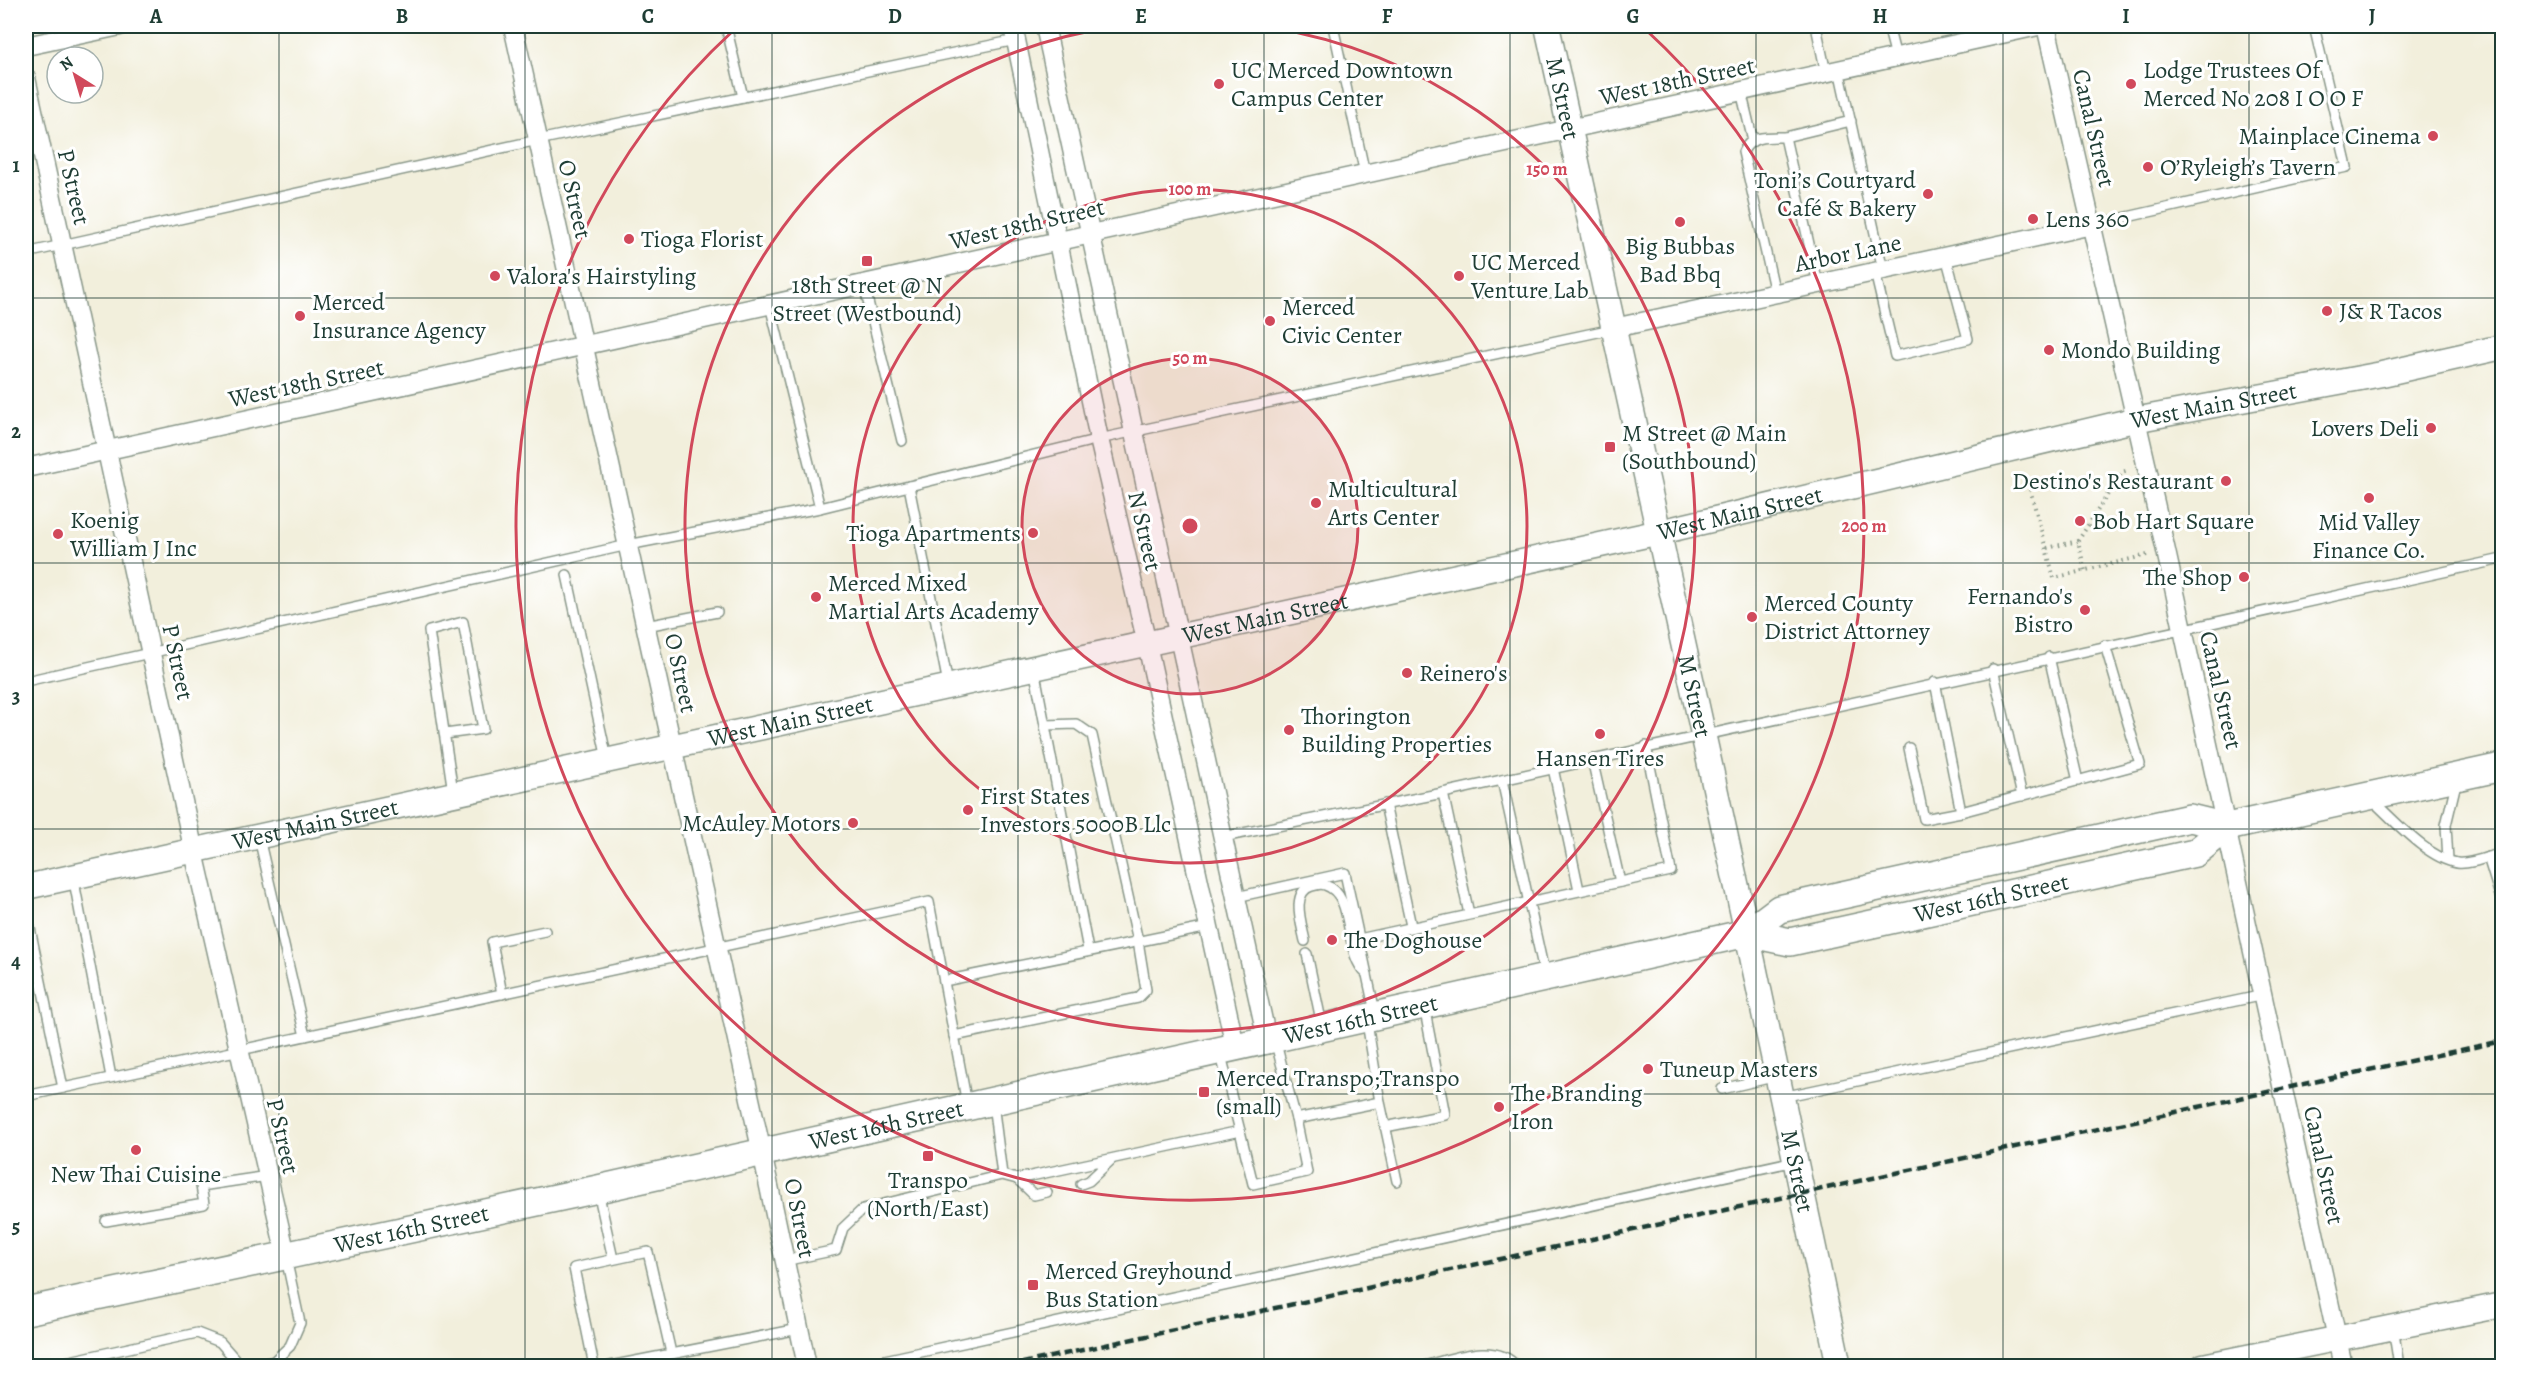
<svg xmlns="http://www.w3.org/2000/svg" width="2528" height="1392" font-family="Alegreya,serif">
<rect width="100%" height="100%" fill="#fff"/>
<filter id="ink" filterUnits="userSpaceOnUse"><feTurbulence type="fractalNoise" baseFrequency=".0167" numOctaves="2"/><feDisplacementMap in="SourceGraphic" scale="12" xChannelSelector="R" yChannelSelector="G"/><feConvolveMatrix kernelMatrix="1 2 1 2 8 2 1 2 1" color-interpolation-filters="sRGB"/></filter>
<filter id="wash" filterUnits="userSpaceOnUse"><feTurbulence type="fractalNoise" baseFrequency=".008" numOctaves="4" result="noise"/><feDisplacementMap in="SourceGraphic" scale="24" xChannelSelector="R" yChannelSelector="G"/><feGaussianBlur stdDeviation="1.35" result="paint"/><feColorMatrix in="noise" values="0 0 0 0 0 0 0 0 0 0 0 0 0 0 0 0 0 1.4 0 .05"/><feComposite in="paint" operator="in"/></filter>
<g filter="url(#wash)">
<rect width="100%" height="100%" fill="#f2efdc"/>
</g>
<g filter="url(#ink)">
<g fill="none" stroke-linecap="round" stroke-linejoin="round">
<defs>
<g id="lane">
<polyline points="726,26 743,97"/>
<polyline points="1333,26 1365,174"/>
<polyline points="1816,26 1826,73"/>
<polyline points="1888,26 1896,57"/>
<polyline points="1839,69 1883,270"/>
<polyline points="1741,91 1753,141"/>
<polyline points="1785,137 1851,121"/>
<polyline points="2092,225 2347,167 2314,26"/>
<polyline points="26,253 538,140 1016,40"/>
<polyline points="1875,272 1895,356 1968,339 1946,256"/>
<polyline points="864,285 902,441"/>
<path d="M1775,293L1743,152C1750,135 1769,137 1785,137L1818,284"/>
<polyline points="770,305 820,508"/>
<polyline points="909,486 948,684"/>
<polyline points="567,575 607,759"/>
<polyline points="646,626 717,612"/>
<polyline points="2049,657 2078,781"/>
<polyline points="1034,668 1088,950"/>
<polyline points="1993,669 2022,796"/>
<polyline points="26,681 628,545 820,508 1099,439 1612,329"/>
<polyline points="1935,682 1961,812 2140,764 2105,645"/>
<polyline points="445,734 483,729 463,622 429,631 453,792"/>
<polyline points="1909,748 1924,819 1961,812"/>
<polyline points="1592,759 1620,882"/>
<polyline points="1553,768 1579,890"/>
<polyline points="1502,780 1545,976"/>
<polyline points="1443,793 1469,914"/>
<path d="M2372,800C2394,820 2427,858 2457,863C2470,865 2490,856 2502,853"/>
<polyline points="1385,804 1411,926"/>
<polyline points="1223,837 1443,793 2502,559"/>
<polyline points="259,838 305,1036"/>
<polyline points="2488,857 2502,902"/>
<polyline points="2448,860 2446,825 2457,779"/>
<polyline points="73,876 111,1077"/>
<polyline points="1236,897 1345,873 1375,1012"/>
<polyline points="26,909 63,1088"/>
<polyline points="1359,939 1671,871 1646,746"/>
<path d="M1305,941C1302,925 1290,892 1312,886C1317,885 1320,883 1325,885C1357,895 1342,954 1367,974"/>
<polyline points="1307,954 1322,1025"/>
<polyline points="944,981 1209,927"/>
<polyline points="502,994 492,942 545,931"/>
<polyline points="1367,1022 1380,1102"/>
<polyline points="954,1036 1138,998 1146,990 1138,941 1092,735 1076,724 1045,725"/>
<polyline points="1275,1040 1296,1119"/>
<polyline points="1220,1051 1240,1131"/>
<polyline points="1722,1089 1777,1076"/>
<polyline points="26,1096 929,902 967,1104"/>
<polyline points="1782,1097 2264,995"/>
<polyline points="993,1103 1002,1175"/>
<polyline points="1385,1127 1445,1115 1424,1006"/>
<polyline points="1017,1179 1034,1195 1047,1192"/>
<polyline points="1081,1184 1089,1181 1111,1160"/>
<polyline points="598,1191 613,1259"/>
<polyline points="106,1221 204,1204 201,1186 268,1176"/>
<polyline points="784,1261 836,1250 843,1228 863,1209 1002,1175 1017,1179 1240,1131 1253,1184 1307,1172 1296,1119 1380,1102 1397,1181"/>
<polyline points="2393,1327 2399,1366"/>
<polyline points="47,1366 197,1333 220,1342 241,1366"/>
<polyline points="252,1366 274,1361 290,1346 300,1323 286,1258"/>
<polyline points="594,1366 574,1268 648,1252 671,1353"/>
<polyline points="610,1366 799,1329"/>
<polyline points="857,1366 1795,1161"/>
<path d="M1423,1366C1451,1360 1494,1340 1516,1366"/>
</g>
<g id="street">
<polyline points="513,26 762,1153 807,1366"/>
<polyline points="1013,26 1099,439 1147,644 1235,1046"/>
<polyline points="1045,26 1267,1039"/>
<polyline points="2046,26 2166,551 2343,1366"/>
<polyline points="26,46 120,26"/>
<polyline points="26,78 194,852 286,1255"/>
<polyline points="1614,328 2092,225"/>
<polyline points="26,468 2038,26"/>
</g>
<g id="secondary">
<path id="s1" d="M1547,26L1747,933L1839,1366"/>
<path id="s2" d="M26,887L1660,532L2134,420L2382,374L2502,347"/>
<polyline points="2203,1366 2502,1305"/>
</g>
<g id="primary">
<polyline points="1747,933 1779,909 2190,818 2227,827 2502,767"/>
<path id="s3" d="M26,1311L598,1189L1747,933L1790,942L2195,853L2227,827"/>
</g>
</defs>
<use href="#lane" stroke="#889688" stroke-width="12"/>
<use href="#street" stroke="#889688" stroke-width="21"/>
<use href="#secondary" stroke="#889688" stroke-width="27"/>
<use href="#primary" stroke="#889688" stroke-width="30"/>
<g stroke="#889688" stroke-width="4" stroke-dasharray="1.5 4.5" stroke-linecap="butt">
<polyline points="2027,478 2054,578 2147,555"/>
<polyline points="2078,541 2122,472 2129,470"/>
<polyline points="2047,548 2078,541 2085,571"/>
</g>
<use href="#lane" stroke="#fff" stroke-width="9"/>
<use href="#street" stroke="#fff" stroke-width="18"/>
<use href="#secondary" stroke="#fff" stroke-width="24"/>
<use href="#primary" stroke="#fff" stroke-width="27"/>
<polyline stroke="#1f3d34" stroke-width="4.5" stroke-dasharray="9 4.5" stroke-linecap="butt" points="1009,1366 2502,1041"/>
</g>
</g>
<path fill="none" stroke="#1f3d34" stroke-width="1.5" stroke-opacity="0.55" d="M279,26V1366M525,26V1366M772,26V1366M1018,26V1366M1264,26V1366M1510,26V1366M1756,26V1366M2003,26V1366M2249,26V1366M26,298H2502M26,563H2502M26,829H2502M26,1094H2502"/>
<circle cx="1190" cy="526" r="168" fill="#d1495b" fill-opacity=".12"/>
<g fill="none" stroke="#d1495b" stroke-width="3">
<circle cx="1190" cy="526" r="168"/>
<circle cx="1190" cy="526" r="337"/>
<path d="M1260 26A505 505 0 1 1 1120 26"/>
<path d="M1645 29A674 674 0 1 1 735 29"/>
</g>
<g fill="#d1495b" stroke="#fff" stroke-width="2">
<circle cx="1219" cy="84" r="6"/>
<circle cx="2131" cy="84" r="6"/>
<circle cx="2433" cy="136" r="6"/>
<circle cx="2148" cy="167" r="6"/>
<circle cx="1928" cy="194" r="6"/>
<circle cx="2033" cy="219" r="6"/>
<circle cx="1680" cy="222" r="6"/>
<circle cx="629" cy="239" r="6"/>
<rect x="861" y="255" width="12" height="12" rx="3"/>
<circle cx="495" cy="276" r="6"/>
<circle cx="1459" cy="276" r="6"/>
<circle cx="2327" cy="311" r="6"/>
<circle cx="300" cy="316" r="6"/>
<circle cx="1270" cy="321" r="6"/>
<circle cx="2049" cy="350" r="6"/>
<circle cx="2431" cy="428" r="6"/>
<rect x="1604" y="441" width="12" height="12" rx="3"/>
<circle cx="2226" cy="481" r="6"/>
<circle cx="2369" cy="498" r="6"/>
<circle cx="1316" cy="503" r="6"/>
<circle cx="2080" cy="521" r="6"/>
<circle cx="1033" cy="533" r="6"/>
<circle cx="58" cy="534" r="6"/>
<circle cx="2244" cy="577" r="6"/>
<circle cx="816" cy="597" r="6"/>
<circle cx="2085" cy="610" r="6"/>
<circle cx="1752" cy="617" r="6"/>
<circle cx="1407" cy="673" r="6"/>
<circle cx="1289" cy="730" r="6"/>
<circle cx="1600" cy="734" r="6"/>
<circle cx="968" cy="810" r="6"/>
<circle cx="853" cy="823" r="6"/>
<circle cx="1332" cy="940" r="6"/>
<circle cx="1648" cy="1069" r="6"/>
<rect x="1198" y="1086" width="12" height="12" rx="3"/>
<circle cx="1499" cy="1107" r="6"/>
<circle cx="136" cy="1150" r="6"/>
<rect x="922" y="1150" width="12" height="12" rx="3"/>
<rect x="1027" y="1279" width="12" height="12" rx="3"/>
</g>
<g text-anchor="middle" stroke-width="6" stroke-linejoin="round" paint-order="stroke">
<g font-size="24" fill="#1f3d34" stroke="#fff" text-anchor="start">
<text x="1231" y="78">UC Merced Downtown<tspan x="1231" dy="28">Campus Center</tspan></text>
<text x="2143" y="78">Lodge Trustees Of<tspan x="2143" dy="28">Merced No 208 I O O F</tspan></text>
<text x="2421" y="144" text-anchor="end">Mainplace Cinema</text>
<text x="2160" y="175">O’Ryleigh’s Tavern</text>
<text x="1916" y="188" text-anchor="end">Toni’s Courtyard<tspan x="1916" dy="28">Café &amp; Bakery</tspan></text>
<text x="2045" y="227">Lens 360</text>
<text x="641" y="247">Tioga Florist</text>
<text x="1680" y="254" text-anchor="middle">Big Bubbas<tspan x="1680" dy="28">Bad Bbq</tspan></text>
<text x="1471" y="270">UC Merced<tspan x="1471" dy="28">Venture Lab</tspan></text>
<text x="507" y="284">Valora's Hairstyling</text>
<text x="867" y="293" text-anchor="middle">18th Street @ N<tspan x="867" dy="28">Street (Westbound)</tspan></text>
<text x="312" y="310">Merced<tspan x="312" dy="28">Insurance Agency</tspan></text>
<text x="1282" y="315">Merced<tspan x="1282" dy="28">Civic Center</tspan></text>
<text x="2339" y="319">J&amp; R Tacos</text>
<text x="2061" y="358">Mondo Building</text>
<text x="2419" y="436" text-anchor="end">Lovers Deli</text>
<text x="1622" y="441">M Street @ Main<tspan x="1622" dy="28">(Southbound)</tspan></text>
<text x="2214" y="489" text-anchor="end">Destino's Restaurant</text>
<text x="1328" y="497">Multicultural<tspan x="1328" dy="28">Arts Center</tspan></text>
<text x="70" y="528">Koenig<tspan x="70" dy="28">William J Inc</tspan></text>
<text x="2092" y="529">Bob Hart Square</text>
<text x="2369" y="530" text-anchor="middle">Mid Valley<tspan x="2369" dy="28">Finance Co.</tspan></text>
<text x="1021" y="541" text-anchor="end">Tioga Apartments</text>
<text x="2232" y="585" text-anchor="end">The Shop</text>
<text x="828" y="591">Merced Mixed<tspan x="828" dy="28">Martial Arts Academy</tspan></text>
<text x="2073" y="604" text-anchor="end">Fernando's<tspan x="2073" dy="28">Bistro</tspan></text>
<text x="1764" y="611">Merced County<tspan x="1764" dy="28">District Attorney</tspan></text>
<text x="1419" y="681">Reinero's</text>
<text x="1301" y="724">Thorington<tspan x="1301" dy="28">Building Properties</tspan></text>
<text x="1600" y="766" text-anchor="middle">Hansen Tires</text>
<text x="980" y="804">First States<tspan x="980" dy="28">Investors 5000B Llc</tspan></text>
<text x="841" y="831" text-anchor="end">McAuley Motors</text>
<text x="1344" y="948">The Doghouse</text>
<text x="1660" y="1077">Tuneup Masters</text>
<text x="1216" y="1086">Merced Transpo;Transpo<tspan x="1216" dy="28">(small)</tspan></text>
<text x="1511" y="1101">The Branding<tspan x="1511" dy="28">Iron</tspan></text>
<text x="136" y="1182" text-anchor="middle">New Thai Cuisine</text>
<text x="928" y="1188" text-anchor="middle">Transpo<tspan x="928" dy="28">(North/East)</tspan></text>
<text x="1045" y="1279">Merced Greyhound<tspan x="1045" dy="28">Bus Station</tspan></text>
</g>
<g font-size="24" fill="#1f3d34" stroke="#fff">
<text transform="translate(1677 81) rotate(-12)" y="8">West 18th Street</text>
<text dy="8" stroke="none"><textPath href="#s1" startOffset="74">M Street</textPath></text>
<text transform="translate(2094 128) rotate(77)" y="8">Canal Street</text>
<text transform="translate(74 187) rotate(77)" y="8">P Street</text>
<text transform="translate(575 199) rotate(77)" y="8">O Street</text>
<text transform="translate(1027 224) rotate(-13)" y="8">West 18th Street</text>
<text transform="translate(1848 253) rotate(-12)" y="8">Arbor Lane</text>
<text transform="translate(306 383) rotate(-12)" y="8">West 18th Street</text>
<text dy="8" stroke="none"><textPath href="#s2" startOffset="2240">West Main Street</textPath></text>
<text dy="8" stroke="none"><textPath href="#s2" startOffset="1754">West Main Street</textPath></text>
<text transform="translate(1145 531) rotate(77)" y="8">N Street</text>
<text dy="8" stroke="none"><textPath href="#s2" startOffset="1268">West Main Street</textPath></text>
<text transform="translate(178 662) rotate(78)" y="8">P Street</text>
<text transform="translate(681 673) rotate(78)" y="8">O Street</text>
<text transform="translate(2221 690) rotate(77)" y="8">Canal Street</text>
<text dy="8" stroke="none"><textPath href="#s1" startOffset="686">M Street</textPath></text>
<text dy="8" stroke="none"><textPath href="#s2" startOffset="782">West Main Street</textPath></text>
<text dy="8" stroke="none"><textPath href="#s2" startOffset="296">West Main Street</textPath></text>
<text dy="8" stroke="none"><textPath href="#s3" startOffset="2012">West 16th Street</textPath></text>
<text dy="8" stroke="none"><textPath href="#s3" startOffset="1366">West 16th Street</textPath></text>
<text dy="8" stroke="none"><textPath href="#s3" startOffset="880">West 16th Street</textPath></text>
<text transform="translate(283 1136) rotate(77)" y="8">P Street</text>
<text transform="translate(2324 1165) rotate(78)" y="8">Canal Street</text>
<text dy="8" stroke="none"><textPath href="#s1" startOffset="1172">M Street</textPath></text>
<text transform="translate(800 1218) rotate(79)" y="8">O Street</text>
<text dy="8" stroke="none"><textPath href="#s3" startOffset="394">West 16th Street</textPath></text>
</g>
</g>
<circle cx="1190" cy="526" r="9" fill="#d1495b" stroke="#fff" stroke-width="3"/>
<g font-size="18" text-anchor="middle" font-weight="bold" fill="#d1495b" stroke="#fff" stroke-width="6" stroke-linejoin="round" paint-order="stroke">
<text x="1547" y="175">150 m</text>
<text x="1190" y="195">100 m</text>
<text x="1190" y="364">50 m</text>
<text x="1864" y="532">200 m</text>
</g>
<rect width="2528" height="1392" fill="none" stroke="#fff" stroke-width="66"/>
<g transform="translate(75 75) rotate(323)"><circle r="28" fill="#ffffff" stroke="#a5b1ae" stroke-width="1.5"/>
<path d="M0-4.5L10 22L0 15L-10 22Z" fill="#d1495b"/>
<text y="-9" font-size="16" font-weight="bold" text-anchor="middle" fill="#1f3d34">N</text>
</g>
<rect x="33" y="33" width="2462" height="1326" fill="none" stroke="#1f3d34" stroke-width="2"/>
<g font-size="20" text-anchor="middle" font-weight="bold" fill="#1f3d34">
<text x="156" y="23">A</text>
<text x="402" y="23">B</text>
<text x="648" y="23">C</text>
<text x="895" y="23">D</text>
<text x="1141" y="23">E</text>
<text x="1387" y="23">F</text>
<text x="1633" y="23">G</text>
<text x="1880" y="23">H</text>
<text x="2126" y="23">I</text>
<text x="2372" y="23">J</text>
<text x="16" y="172">1</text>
<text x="16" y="438">2</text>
<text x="16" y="703">3</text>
<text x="16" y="968">4</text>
<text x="16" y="1233">5</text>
</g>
</svg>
